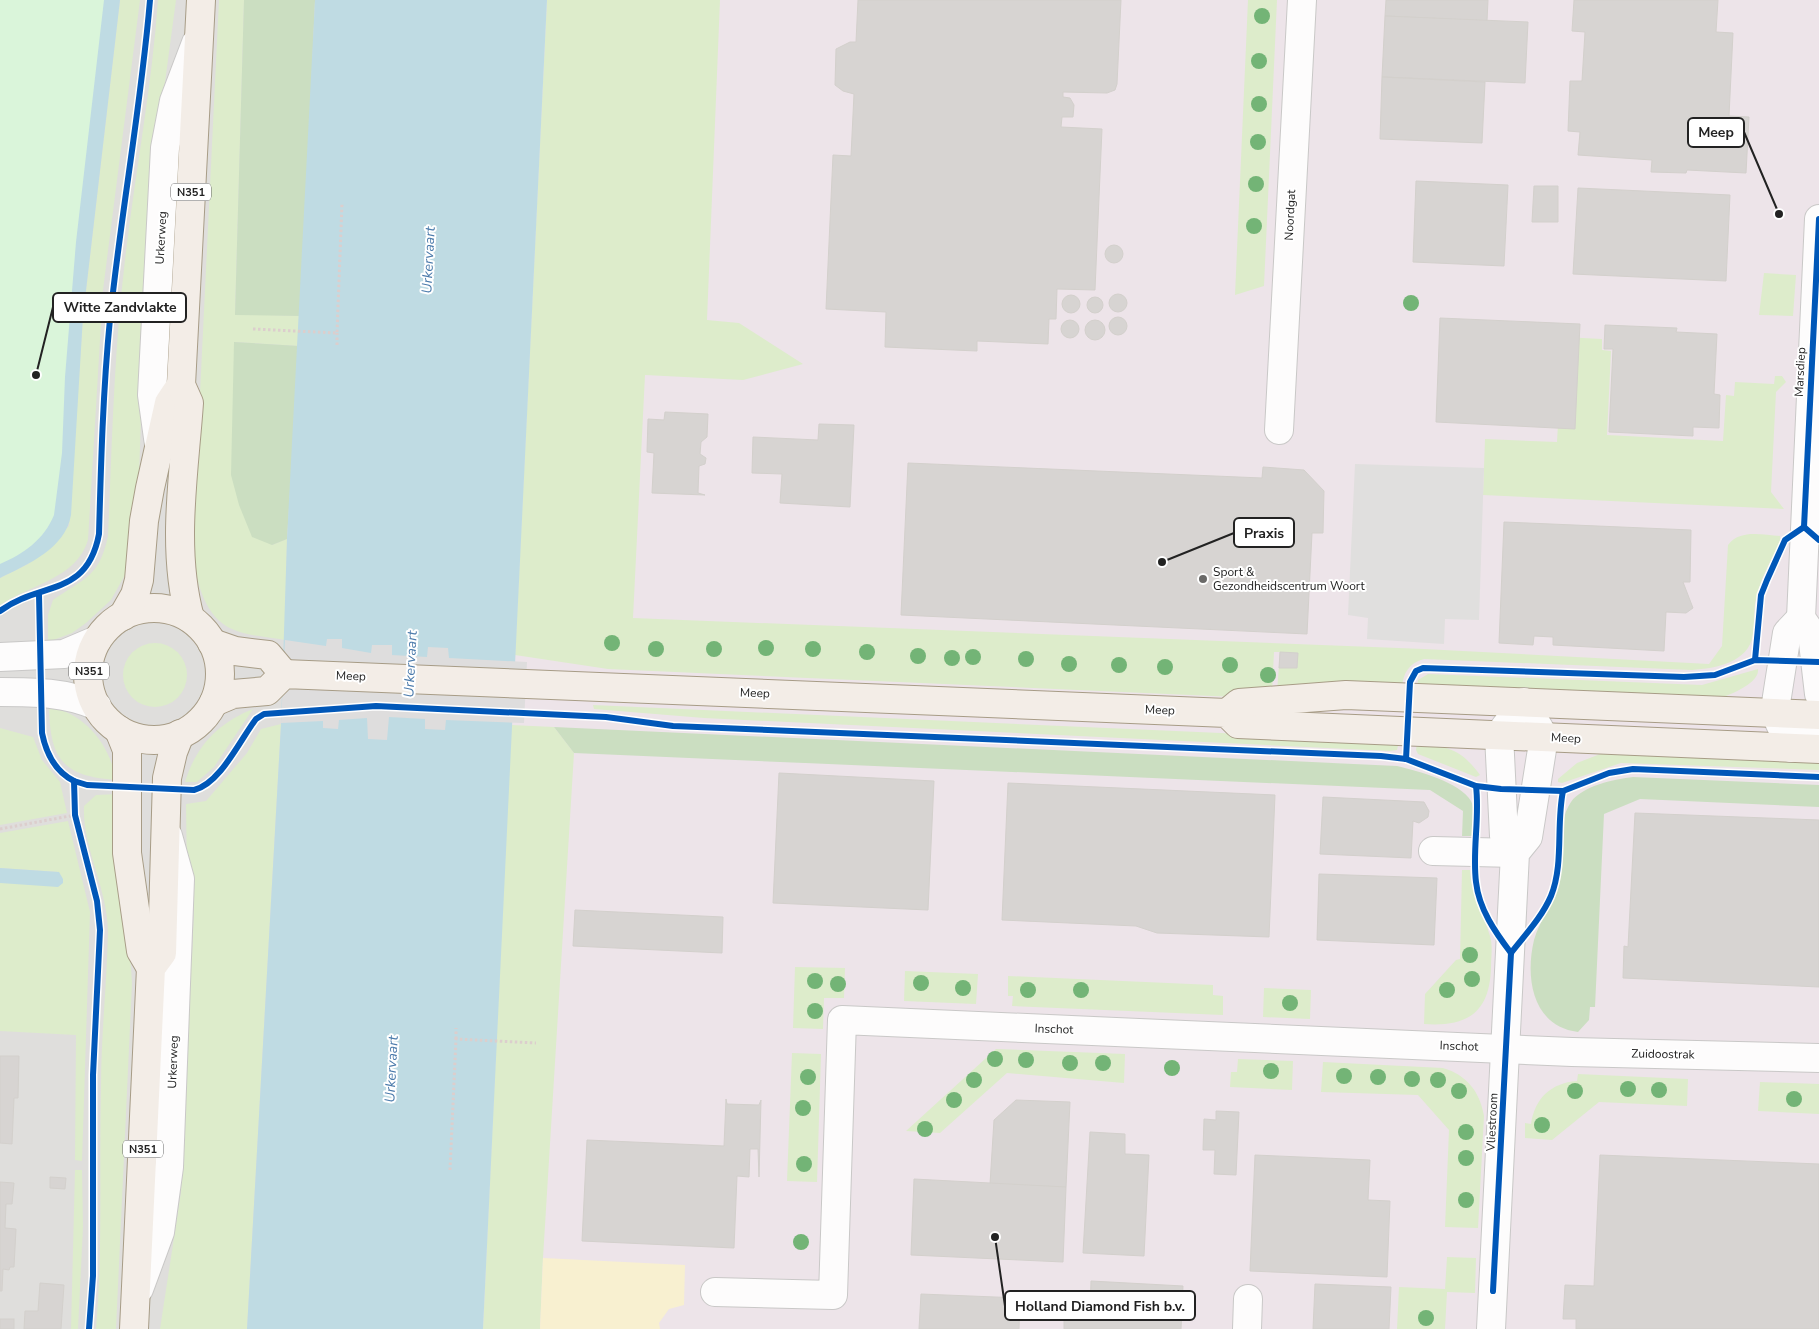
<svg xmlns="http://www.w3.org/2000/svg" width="1819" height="1329" font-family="'Nunito Sans',sans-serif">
<rect width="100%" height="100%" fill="#f0eeeb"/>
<polygon fill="#dfdedc" points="0,0 360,0 281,1329 0,1329"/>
<polygon fill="#ede4e9" points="490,0 1819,0 1819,1329 428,1329"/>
<g fill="#ddeccb">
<path d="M120,0H140L103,290L88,540C76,579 31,584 0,605V578L28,564L69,526L83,316Z"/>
<path d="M158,0H176L159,127L142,387L139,477L126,573L111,600L86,623L72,633L48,642V615L53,600C84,578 99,578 108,536C112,444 114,351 125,260C135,173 152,87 158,0Z"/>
<path d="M219,0H244L235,314L301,316L299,346L234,342L272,545L287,539L285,640C269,637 247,636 232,629C206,618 197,584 194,560L192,559Z"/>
<path d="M547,0H720L707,320L739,323L803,364L743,380L645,375L633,618L1424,649L1709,664L1722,646L1728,545C1740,529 1762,535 1780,536V544C1769,563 1759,582 1755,604C1754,614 1755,625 1753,635C1748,663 1716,668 1692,670L1424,659C1409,663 1403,673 1402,688L1277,692L1280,652H1274L1272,693L1234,697L608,669L515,655Z"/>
<polygon points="1248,0 1277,0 1264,286 1235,295"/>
<polygon points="1764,273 1796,275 1793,316 1759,315"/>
<polygon points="1563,337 1602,339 1602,350 1611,351 1607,435 1723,441 1726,395 1734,396 1735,382 1774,384 1775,376 1782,376 1786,382 1776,392 1771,492 1784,509 1483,495 1485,439 1557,442"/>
<circle cx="155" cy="675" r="32"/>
<path d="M1758,669C1760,684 1727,696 1715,700L1417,688L1418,680L1428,674L1702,685Z"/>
<polygon points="593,705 1399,741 1397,750 1390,751 704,718 594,709"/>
<path d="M49,707C85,713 110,745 116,780C63,776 50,760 49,707Z"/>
<path d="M253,709L214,767L197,782H185C196,746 218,723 253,709Z"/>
<polygon points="281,724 247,1329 160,1329 181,1192 188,984 192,958 194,909 187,876 186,804 206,801 247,753 261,729"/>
<polygon points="511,725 554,727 574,753 543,1258 540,1329 483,1329"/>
<polygon points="0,728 33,737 42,760 60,782 67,813 0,825"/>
<path d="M1417,743C1447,746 1461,749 1480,775L1476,777L1418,754L1416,750Z"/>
<polygon points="1608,751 1819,759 1819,770 1621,763 1562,783 1558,782 1558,779 1577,763"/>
<path d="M119,794L132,983L116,1329H96C103,1248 99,1168 101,1087C101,1035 107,983 108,932C108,889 82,847 84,806L96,795Z"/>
<polygon points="68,821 90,912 82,1161 75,1160 76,1035 0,1031 0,883 59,872 0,868 0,833"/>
<path d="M1462,870H1470C1471,895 1484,914 1490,936C1493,946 1491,957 1491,967C1490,1013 1467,1027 1424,1024L1425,994L1456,960L1460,959Z"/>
<polygon points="795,967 845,968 844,998 824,998 823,1029 793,1028"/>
<polygon points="905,971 978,974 976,1004 904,1001"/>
<polygon points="1008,976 1213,985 1213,995 1223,996 1223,1015 1012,1006 1013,996 1008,996"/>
<polygon points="1264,988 1311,990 1310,1019 1263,1017"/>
<polygon points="996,1049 1125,1054 1124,1083 1007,1073 940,1133 906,1131"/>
<polygon points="792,1053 821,1054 817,1182 787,1181"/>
<polygon points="1238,1059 1293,1061 1292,1090 1230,1087 1231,1072 1237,1072"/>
<path d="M1323,1062L1443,1068C1467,1075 1480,1092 1484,1116L1478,1228L1445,1227L1449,1130L1418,1095L1321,1092Z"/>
<path d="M1578,1074L1688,1079L1687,1106L1599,1102L1552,1140L1525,1138V1123L1531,1124C1535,1098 1551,1083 1577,1081Z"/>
<polygon points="1760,1082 1819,1084 1819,1114 1758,1111"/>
<polygon points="75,1170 82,1170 83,1227 78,1329 71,1329"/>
<polygon points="1447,1257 1476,1258 1475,1293 1447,1292 1445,1329 1397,1329 1399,1287 1445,1289"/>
</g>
<g fill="#cbdec1">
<polygon points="244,0 315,0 301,316 235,315"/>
<polygon points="234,342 299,346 287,539 272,545 252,537 239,505 231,475"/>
<path d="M554,727L1397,766C1418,771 1460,782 1471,801C1476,810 1472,826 1472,836H1462L1463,811L1430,790L574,753Z"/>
<path d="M1633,777L1819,785V807L1640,799L1604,814L1595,1007H1590L1589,1020L1578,1032C1532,1026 1525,978 1534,940C1540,919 1555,902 1560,880C1565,856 1556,823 1571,802C1582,786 1615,779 1633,777Z"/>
</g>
<polygon fill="#f8f0d0" points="543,1258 685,1265 684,1305 669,1309 659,1323 660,1329 540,1329"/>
<polygon fill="#daf5da" points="0,0 111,0 64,512 53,537 0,571"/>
<polygon fill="#e0dfde" points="1355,464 1484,468 1479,620 1445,619 1444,644 1367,639 1368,618 1348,615"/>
<g fill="#bfdbe3">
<path d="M104,0H120L83,316L71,515C65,549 28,564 0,578V564C23,554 44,540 54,515L62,453L65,377L76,242Z"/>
<polygon points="315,0 547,0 483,1329 247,1329 281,724 287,539"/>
<polygon points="0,868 59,872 63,879 63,883 58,887 0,883"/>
</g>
<polygon fill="#dedddd" points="327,639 342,639 342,648 371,653 372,645 392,645 392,655 427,657 428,647 448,648 449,658 527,662 524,723 446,720 445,730 425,729 425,719 389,717 387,740 368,739 367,718 339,720 338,729 323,728 323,721 281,723 285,640 326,646"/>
<g fill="#d7d4d2" stroke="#d3d0cc">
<polygon points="858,0 1121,0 1117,84 1115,90 1107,93 1063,92 1063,97 1070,98 1074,105 1073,117 1062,117 1061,127 1102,129 1095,290 1057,289 1056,319 1049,319 1048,344 977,341 977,351 885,347 886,312 826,309 833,155 851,156 854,94 843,91 835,85 836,49 850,42 856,42"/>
<polygon points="1386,0 1488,0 1487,21 1385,16"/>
<polygon points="1574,0 1718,0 1716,32 1733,33 1729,116 1749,117 1746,173 1687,170 1686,173 1651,172 1652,160 1578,155 1580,132 1568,131 1570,81 1582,81 1585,32 1572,31"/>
<polygon points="1385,16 1528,22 1525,83 1382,77"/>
<polygon points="1382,77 1485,82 1482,143 1380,139"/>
<polygon points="1416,181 1508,185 1504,266 1413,262"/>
<polygon points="1534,186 1558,186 1558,222 1532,222"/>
<polygon points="1578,188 1730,195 1726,281 1573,274"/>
<circle cx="1114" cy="254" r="9"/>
<circle cx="1118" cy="303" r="9"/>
<circle cx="1071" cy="304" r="9"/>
<circle cx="1095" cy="305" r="8"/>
<circle cx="1118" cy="326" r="9"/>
<polygon points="1440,318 1580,324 1575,429 1436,422"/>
<circle cx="1095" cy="330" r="10"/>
<circle cx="1070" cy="329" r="9"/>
<polygon points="1605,325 1677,328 1676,332 1717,334 1714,394 1720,395 1719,428 1693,427 1693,436 1609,432 1613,349 1604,349"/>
<polygon points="665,412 708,414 707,437 701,442 700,454 706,458 705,464 699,466 698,493 705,495 652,493 654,453 647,452 648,419 664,420"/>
<polygon points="819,424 854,425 850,507 780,503 782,474 752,473 753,437 818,440"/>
<polygon points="908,463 1262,478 1263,467 1304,470 1324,491 1323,533 1312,533 1307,634 901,615"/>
<polygon points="1504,522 1691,530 1690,582 1683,582 1693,608 1686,613 1666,612 1664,651 1553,645 1553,637 1534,636 1533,645 1499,643"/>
<polygon points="1280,652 1298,653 1297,668 1279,668"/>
<polygon points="779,773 934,781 928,910 773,903"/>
<polygon points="1008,783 1275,795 1269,937 1157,933 1136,926 1002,920"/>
<polygon points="1323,797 1424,802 1429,811 1428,817 1419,823 1413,821 1411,858 1320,854"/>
<polygon points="1635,813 1819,820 1819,987 1623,978 1624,946 1628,947"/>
<polygon points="1319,874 1437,878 1434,945 1317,940"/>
<polygon points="575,910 723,917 722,953 573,946"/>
<polygon points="0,1056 19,1056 18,1098 14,1098 12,1144 0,1143"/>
<polygon points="726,1099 727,1104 759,1105 761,1100 759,1177 758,1149 750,1149 749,1177 737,1176 734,1248 582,1241 587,1140 724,1146"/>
<polygon points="1016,1100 1070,1102 1066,1187 990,1184 994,1120"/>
<polygon points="1216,1111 1239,1112 1236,1175 1214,1174 1215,1150 1203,1150 1204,1119 1216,1120"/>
<polygon points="1090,1132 1125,1134 1125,1154 1149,1155 1144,1256 1083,1253"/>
<polygon points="1255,1155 1370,1160 1368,1200 1390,1201 1387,1277 1250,1271"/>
<polygon points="1600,1155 1819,1164 1819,1329 1576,1329 1576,1319 1563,1319 1565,1285 1594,1286"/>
<polygon points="50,1177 66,1178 65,1189 50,1188"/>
<polygon points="914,1179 1066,1187 1063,1262 911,1255"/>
<polygon points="0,1182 14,1183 12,1204 6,1204 5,1228 16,1229 14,1267 10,1267 9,1270 3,1269 2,1291 0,1291"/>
<polygon points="1091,1281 1183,1286 1181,1329 1064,1329 1064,1312 1090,1312"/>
<polygon points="40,1283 64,1285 61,1329 24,1329 25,1311 38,1311"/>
<polygon points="1315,1284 1391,1287 1389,1329 1313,1329"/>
<polygon points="921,1294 1020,1298 1019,1329 919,1329"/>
<rect x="0" y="1319" width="14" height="10"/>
</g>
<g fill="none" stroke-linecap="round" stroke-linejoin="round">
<defs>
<g id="minor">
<polyline points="1819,219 1801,618 1812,634 1819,694"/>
<polyline points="1279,430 1302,0"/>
<polyline points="159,445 152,395 165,148 174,101 196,43"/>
<polyline points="1801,618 1787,633 1776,703 1775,713 1791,748 1819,715"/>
<polyline points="0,657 64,654 97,640"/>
<path d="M0,692C34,692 66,692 97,706"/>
<polyline points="1433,851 1515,853"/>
<polyline points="139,1289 160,1232 169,1167 180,879 168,836"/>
<polyline points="715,1292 833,1295 842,1020 1572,1052 1819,1058"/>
<polyline points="1247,1329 1248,1299"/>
<polyline points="1491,1329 1515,853 1528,837 1544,737 1524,702 1499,735 1504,836 1515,853"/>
</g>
<g id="major">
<circle cx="154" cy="674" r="66"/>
<polyline points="123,616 135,595 139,580 144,521 150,488 169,403 181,385"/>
<path d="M190,618C171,549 184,474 189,403L181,385L201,0"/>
<polyline points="212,643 235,651 268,655 284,674"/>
<polyline points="214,702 233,694 267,691 284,674 1227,713 1238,724 1819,749"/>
<polyline points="1227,713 1239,703 1346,695 1819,715"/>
<polyline points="119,730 127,750 127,853 141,951 151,968"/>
<polyline points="134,1329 151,968 162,953 167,778 173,752 180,734"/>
</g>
</defs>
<use href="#minor" stroke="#c9c8c7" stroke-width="30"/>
<use href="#major" stroke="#a79c86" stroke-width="30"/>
<g stroke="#dccecd" stroke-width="3" stroke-dasharray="2.5 2.5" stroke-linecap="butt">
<polyline points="253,329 337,333 342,203"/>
<polyline points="337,345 337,333"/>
<polyline points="0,829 75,815"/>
<polyline points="456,1039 456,1028"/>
<polyline points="450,1170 456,1039 536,1043"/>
</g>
<use href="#minor" stroke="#fdfcfc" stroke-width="28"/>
<use href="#major" stroke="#f3ede7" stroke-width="28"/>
<defs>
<g id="cycleway">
<polyline points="1804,527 1819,219"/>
<path d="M39,595L42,733C46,753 56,772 74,781L75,815L97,901L100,930L93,1075V1276L89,1329"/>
<path d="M0,611C40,581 87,598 99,534C101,462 103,390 110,319C121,212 141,107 150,0"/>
<polyline points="1755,660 1761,595 1767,580 1785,540 1804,527 1819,540"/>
<polyline points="1406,759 1410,682 1416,671 1423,668 1684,677 1715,675 1755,660 1819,662"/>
<path d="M74,781L87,785L194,790C220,784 240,740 256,719L264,714L376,706L606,717L673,726L1381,756L1406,759L1476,786L1501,789L1563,791L1609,773L1633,769L1819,777"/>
<path d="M1476,786C1480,818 1472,850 1476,882C1479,909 1495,932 1511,953"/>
<path d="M1511,953C1525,935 1542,917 1551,896C1564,864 1556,825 1563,791"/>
<polyline points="1493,1291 1511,953"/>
</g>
</defs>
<use href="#cycleway" stroke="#fff" stroke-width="9"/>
<use href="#cycleway" stroke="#0057b8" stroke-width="6"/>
</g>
<g fill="#73b476">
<circle cx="1262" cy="16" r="8"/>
<circle cx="1259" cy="61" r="8"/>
<circle cx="1259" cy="104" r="8"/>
<circle cx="1258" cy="142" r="8"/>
<circle cx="1256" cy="184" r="8"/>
<circle cx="1254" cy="226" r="8"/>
<circle cx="1411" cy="303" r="8"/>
<circle cx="612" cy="643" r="8"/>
<circle cx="766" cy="648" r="8"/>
<circle cx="656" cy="649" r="8"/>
<circle cx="714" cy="649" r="8"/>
<circle cx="813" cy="649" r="8"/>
<circle cx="867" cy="652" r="8"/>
<circle cx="918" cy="656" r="8"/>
<circle cx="973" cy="657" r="8"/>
<circle cx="952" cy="658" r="8"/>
<circle cx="1026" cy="659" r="8"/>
<circle cx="1069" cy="664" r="8"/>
<circle cx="1119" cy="665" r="8"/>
<circle cx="1230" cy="665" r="8"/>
<circle cx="1165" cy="667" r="8"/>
<circle cx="1268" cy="675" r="8"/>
<circle cx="1470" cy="955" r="8"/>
<circle cx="1472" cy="979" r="8"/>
<circle cx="815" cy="981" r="8"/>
<circle cx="921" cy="983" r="8"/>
<circle cx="838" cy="984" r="8"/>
<circle cx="963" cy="988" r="8"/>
<circle cx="1028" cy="990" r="8"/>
<circle cx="1081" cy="990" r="8"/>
<circle cx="1447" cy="990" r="8"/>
<circle cx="1290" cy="1003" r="8"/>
<circle cx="815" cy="1011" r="8"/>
<circle cx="995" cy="1059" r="8"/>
<circle cx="1026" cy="1060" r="8"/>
<circle cx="1070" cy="1063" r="8"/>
<circle cx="1103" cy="1063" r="8"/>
<circle cx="1172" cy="1068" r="8"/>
<circle cx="1271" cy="1071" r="8"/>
<circle cx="1344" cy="1076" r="8"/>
<circle cx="808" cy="1077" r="8"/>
<circle cx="1378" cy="1077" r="8"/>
<circle cx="1412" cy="1079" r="8"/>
<circle cx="974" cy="1080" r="8"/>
<circle cx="1438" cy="1080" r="8"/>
<circle cx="1628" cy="1089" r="8"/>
<circle cx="1659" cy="1090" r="8"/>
<circle cx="1459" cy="1091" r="8"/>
<circle cx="1575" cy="1091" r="8"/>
<circle cx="1794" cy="1099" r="8"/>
<circle cx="954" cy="1100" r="8"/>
<circle cx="803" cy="1108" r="8"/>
<circle cx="1542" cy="1125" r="8"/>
<circle cx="925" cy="1129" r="8"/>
<circle cx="1466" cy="1132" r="8"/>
<circle cx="1466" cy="1158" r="8"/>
<circle cx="804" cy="1164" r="8"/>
<circle cx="1466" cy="1200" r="8"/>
<circle cx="801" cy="1242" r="8"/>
<circle cx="1426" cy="1318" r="8"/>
</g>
<circle fill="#6a6968" stroke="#fff" stroke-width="2" cx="1203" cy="579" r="5"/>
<g text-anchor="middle" stroke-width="4" stroke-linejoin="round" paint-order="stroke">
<g fill="#fff" stroke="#646464" stroke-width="1">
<rect x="171" y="183.5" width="40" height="17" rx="4"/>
<rect x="69" y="662.5" width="40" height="17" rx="4"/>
<rect x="123" y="1140.5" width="40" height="17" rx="4"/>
</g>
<g font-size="11" font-weight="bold" fill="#222">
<text x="191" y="196">N351</text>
<text x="89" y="675">N351</text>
<text x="143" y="1153">N351</text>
</g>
<g font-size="12" fill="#222" stroke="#fff">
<text transform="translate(1290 215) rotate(-87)" y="4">Noordgat</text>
<text transform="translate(161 238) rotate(-87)" y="4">Urkerweg</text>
<text transform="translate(1800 372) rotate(-87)" y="4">Marsdiep</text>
<text transform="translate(351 676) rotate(2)" y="4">Meep</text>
<text transform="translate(755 693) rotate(2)" y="4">Meep</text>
<text transform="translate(1160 710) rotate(2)" y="4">Meep</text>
<text transform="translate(1566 738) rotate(3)" y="4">Meep</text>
<text transform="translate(1054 1029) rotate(2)" y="4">Inschot</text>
<text transform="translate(1459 1046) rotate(2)" y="4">Inschot</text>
<text transform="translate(1663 1054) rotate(1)" y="4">Zuidoostrak</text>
<text transform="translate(173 1062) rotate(-88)" y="4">Urkerweg</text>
<text transform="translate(1492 1122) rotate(-87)" y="4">Vliestroom</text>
</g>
<g font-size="12" fill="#222" stroke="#fff" text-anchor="start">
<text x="1213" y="576">Sport &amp;<tspan x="1213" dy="14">Gezondheidscentrum Woort</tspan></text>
</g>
<g font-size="14" font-style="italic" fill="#4a7aab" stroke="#fff">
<text transform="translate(428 260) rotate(-87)" y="5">Urkervaart</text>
<text transform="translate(410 664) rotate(-87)" y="5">Urkervaart</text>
<text transform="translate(391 1069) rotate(-87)" y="5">Urkervaart</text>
</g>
</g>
<path fill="none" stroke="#222" stroke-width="2" d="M1779 214L1744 132M36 375L53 307M1162 562L1234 533M995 1237L1005 1306"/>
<g fill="#222" stroke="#fff" stroke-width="2">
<circle cx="1779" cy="214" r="5"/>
<circle cx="36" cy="375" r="5"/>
<circle cx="1162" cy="562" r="5"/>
<circle cx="995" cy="1237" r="5"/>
</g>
<g fill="#fff" stroke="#222" stroke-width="2">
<rect x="1688" y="118" width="56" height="29" rx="5"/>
<rect x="53" y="293" width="133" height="29" rx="5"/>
<rect x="1234" y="518" width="60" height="29" rx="5"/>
<rect x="1005" y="1291" width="190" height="29" rx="5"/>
</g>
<g font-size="14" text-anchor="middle" font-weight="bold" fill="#222">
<text x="1716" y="137">Meep</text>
<text x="120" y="312">Witte Zandvlakte</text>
<text x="1264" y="538">Praxis</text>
<text x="1100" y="1311">Holland Diamond Fish b.v.</text>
</g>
</svg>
